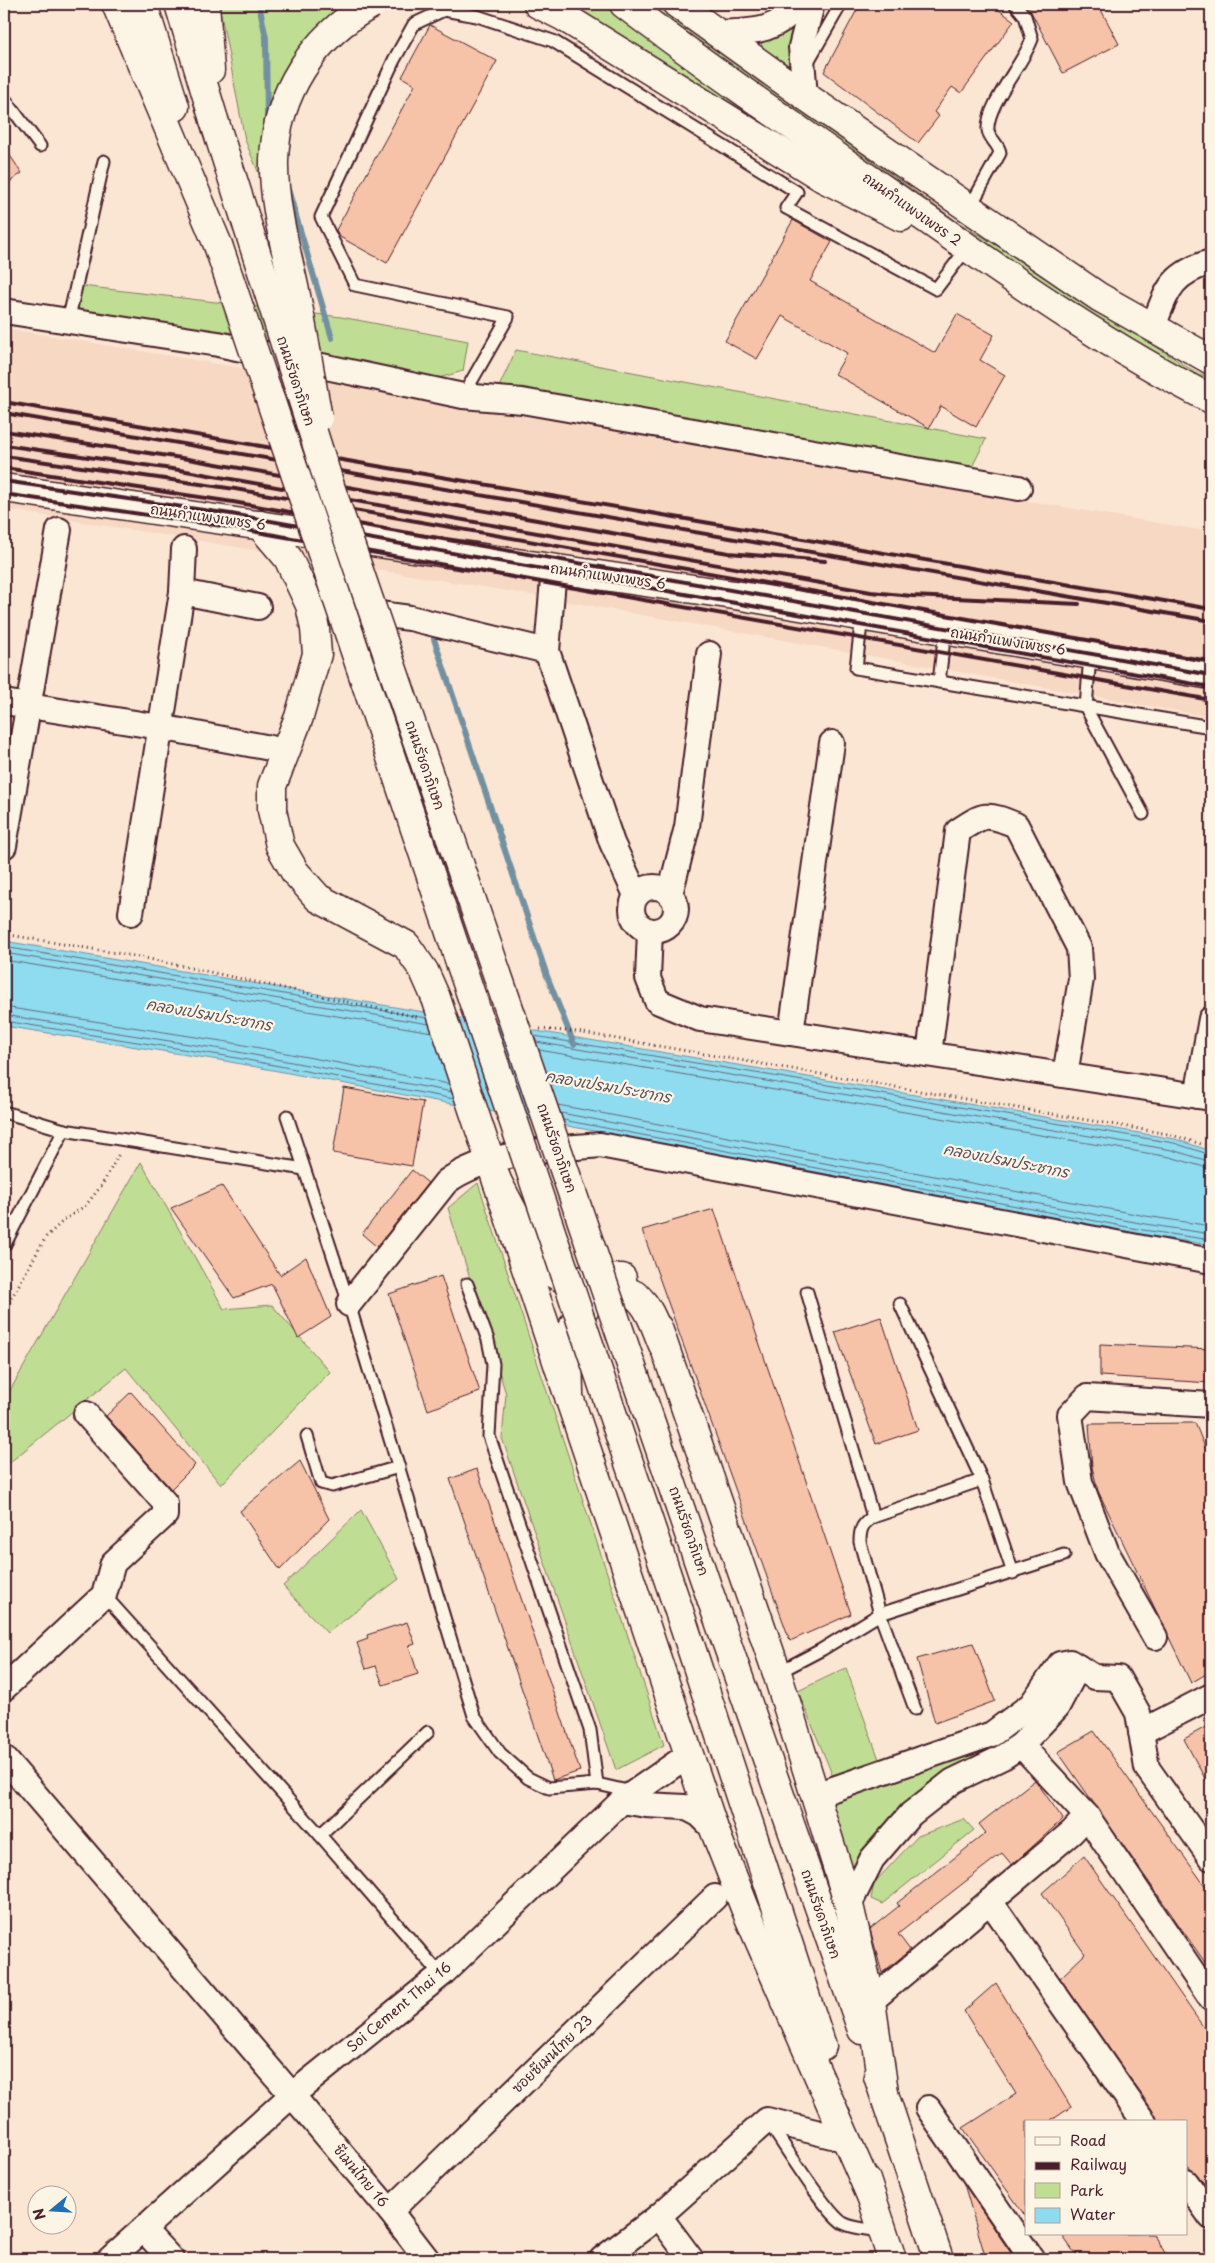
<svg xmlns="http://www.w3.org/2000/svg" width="1215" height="2263" font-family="'Playpen Sans','Playpen Sans Thai',sans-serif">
<rect width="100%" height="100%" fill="#fae6d3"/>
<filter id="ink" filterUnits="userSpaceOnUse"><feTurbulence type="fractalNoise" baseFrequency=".02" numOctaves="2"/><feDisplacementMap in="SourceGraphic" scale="10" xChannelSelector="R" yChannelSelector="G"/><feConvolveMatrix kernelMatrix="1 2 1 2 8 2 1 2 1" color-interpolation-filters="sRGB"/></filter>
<g filter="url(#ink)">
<polygon fill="#f6d8c3" points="4,328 1211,532 1211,717 520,593 4,509"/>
<g fill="#c0dd94" stroke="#857e60">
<polygon points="219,4 360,4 307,46 264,186 245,140"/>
<polygon points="556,4 604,4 826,164"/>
<polygon points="644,4 656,4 715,49 958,222 1067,288 1187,367 1211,379 1211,385 1189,375 1090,315 909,197"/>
<polygon points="795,23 790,47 790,66 762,47 761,42"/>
<polygon points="82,286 341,317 468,341 463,371 432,380 75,316"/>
<polygon points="516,350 929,428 986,439 971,469 497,391"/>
<polygon points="141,1162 224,1309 272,1305 330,1372 221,1485 126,1368 4,1467 4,1401"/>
<polygon points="478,1183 664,1745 616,1770 502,1438 506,1394 448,1208"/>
<polygon points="361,1510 399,1579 327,1633 283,1586"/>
<polygon points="846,1668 880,1762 834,1779 798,1691"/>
<polygon points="1015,1728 1007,1743 889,1824 852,1870 830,1797"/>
<polygon points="964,1819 974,1830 882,1904 871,1899 874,1883 918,1836"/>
</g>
<polygon fill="#8fdbef" stroke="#7390a1" points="4,941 1175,1139 1211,1151 1211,1245 1143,1235 225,1061 4,1026"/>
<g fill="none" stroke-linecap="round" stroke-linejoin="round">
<g stroke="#666a79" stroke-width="1">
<polyline points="4,947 427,1018"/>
<polyline points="4,953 429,1024"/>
<polyline points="4,960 432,1032"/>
<polyline points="4,1007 228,1042 449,1084"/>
<polyline points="4,1015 227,1050 452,1092"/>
<polyline points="4,1021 226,1056 454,1099"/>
<polyline points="534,1036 1174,1143 1211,1155"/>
<polyline points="536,1042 1172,1150 1211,1162"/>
<polyline points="539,1050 1170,1157 1211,1169"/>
<polyline points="558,1105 1146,1216 1211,1226"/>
<polyline points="561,1113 1145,1224 1211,1234"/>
<polyline points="563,1120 1143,1230 1211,1240"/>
</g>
<g stroke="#7390a1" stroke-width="6">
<polyline points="259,4 266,38 267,118 268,124"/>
<polyline points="288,189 332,338"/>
<polyline points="434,639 547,976 574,1044"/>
</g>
</g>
<g fill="#f7c3a8" stroke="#4a1f2b">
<polygon points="860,4 991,4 1014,21 961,93 952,87 934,112 939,116 918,143 824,72"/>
<polygon points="1027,4 1098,4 1119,44 1063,73"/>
<polygon points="430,25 497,61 387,263 340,237 336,230 415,85 402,77"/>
<polygon points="4,147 22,173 4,186"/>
<polygon points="793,220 832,242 810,281 935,353 957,314 994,335 980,360 1005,375 976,427 941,406 929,428 835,374 847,353 782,316 757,359 725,341"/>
<polygon points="344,1088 423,1102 412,1166 333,1153"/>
<polygon points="412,1170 428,1183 377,1247 362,1234"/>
<polygon points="222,1186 280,1275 306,1257 331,1317 298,1338 272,1284 234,1298 171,1208"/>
<polygon points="714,1209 851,1614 790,1641 642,1230"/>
<polygon points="441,1276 480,1392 428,1410 389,1294"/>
<polygon points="881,1317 918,1430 876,1444 835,1332"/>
<polygon points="1100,1344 1211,1349 1211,1383 1100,1376"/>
<polygon points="131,1392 195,1465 171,1489 106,1416"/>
<polygon points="1195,1423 1211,1462 1211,1671 1191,1683 1098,1491 1092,1467 1089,1424"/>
<polygon points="300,1461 329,1519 280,1570 240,1511"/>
<polygon points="477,1469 580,1771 553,1780 450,1479"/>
<polygon points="407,1622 415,1644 409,1646 418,1674 383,1685 376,1666 366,1669 357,1643 368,1639 367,1635"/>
<polygon points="973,1643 995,1701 935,1723 917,1659"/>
<polygon points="1211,1724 1211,1790 1184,1739"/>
<polygon points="1094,1731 1211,1894 1211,1971 1058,1752"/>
<polygon points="1035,1780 1063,1819 1012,1865 1002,1853 898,1934 910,1950 882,1973 870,1929 899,1906 897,1903 986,1833 979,1824"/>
<polygon points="1084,1856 1211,2038 1211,2194 1197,2174 1186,2165 1186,2122 1158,2122 1155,2114 1060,1978 1085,1954 1042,1893"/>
<polygon points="996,1983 1071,2107 1049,2122 1026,2122 1026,2217 963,2128 1016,2094 964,2011"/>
<polygon points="964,2184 1015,2259 986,2259"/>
<polygon points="1061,2234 1153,2234 1169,2259 1079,2259"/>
</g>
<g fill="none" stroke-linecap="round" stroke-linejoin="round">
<defs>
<g id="service">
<polyline points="806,65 841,4"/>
<polyline points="4,98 40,146"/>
<path d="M969,209L1000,153C999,144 989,139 988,130C986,105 1024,63 1032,39L1025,16L1015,4"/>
<polyline points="68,322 104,161"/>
<polyline points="463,396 508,317 355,285 321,217 394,60 414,24 444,10 477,16 553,41 797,192 786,208 936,289 968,247"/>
<polyline points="862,616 856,668 1211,727"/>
<polyline points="1090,655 1086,708 1143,814"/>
<polyline points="939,682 945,630"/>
<polyline points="4,1112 64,1130 304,1169"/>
<polyline points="287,1116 349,1304 474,1716 500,1753 528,1778 549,1788 597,1784 632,1792"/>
<polyline points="4,1246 64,1130"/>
<polyline points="467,1284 488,1340 493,1364 489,1436 590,1730 597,1784"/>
<polyline points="807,1292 873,1517"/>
<polyline points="900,1304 982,1480"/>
<polyline points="307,1436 321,1483 332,1486 399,1467"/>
<polyline points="104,1595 320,1835 441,1975"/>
<polyline points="777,1673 821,1650 880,1614 1064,1555"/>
<path d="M915,1709L880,1614L860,1542C860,1529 862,1524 873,1517L982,1480L1013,1573"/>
<polyline points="320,1835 428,1732"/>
<path d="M769,2123C783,2143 826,2213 843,2223C854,2229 868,2229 881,2231"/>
</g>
<g id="minor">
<path d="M715,33C753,31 773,34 800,4"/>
<polyline points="805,96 801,47 812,4"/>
<polyline points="4,311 218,344 463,396 522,401 1019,488"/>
<path d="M1153,327C1167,291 1170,274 1211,262"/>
<polyline points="182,592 258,607"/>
<polyline points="310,605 410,618 547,651 612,843 636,895"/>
<polyline points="547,651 554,568"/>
<polyline points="4,702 160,727 286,751"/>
<polyline points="4,846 59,530"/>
<circle cx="654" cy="909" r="22"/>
<polyline points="670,894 687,827 709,654"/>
<polyline points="131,913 182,592 184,549"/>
<polyline points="650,931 648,978 657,1001 700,1019 1211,1098"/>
<polyline points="791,1033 832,743"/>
<path d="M929,1054L958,831C985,813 986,813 1016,825L1079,948L1081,979L1065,1075"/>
<polyline points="1197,1096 1211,1019"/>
<path d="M349,1304L446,1182C486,1152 552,1149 600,1145L1211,1261"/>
<polyline points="1155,1637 1107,1553 1080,1482 1070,1415 1087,1397 1211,1405"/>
<polyline points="4,1688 104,1595 113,1563 165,1515 165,1503 86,1414"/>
<polyline points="1141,1732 1211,1696"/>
<polyline points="1021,1745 1087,1816 1211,1999"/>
<polyline points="4,1758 292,2095 390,2211 427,2259"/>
<polyline points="816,1795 992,1734 1031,1705 1060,1664 1070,1662 1094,1677 1118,1678 1138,1713 1147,1768 1211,1858"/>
<polyline points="622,1801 646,1805 685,1807 700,1815 714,1829"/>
<polyline points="990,1901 1144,2122"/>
<polyline points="849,1905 872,1859 911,1814 953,1781 1003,1757 1021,1745 1057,1707 1078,1667"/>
<polyline points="871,2001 1072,1832 1087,1816"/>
<polyline points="928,2108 1032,2259"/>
<polyline points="1186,2182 1211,2217"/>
<polyline points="390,2211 715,1897"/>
<polyline points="659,2216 691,2259"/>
<polyline points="143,2229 171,2259"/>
<polyline points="110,2259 292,2095 441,1975 622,1801 688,1755"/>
<polyline points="602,2259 659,2216 767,2120 848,2140"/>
</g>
<g id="tertiary">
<polyline points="4,488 741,596 1211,675"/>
<polyline points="260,525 288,558 310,605 315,629 317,654 299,717 272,786 272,810 280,846 295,872 318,898 406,945 424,971 436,998"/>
<polyline points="479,1127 567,1391"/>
</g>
<g id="secondary">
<polyline points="538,4 564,17 825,179 901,217"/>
<path d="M624,4C715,73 810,138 905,204C1004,273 1103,344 1211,399"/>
<polyline points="677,4 805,96 1099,297 1211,360"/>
</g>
<g id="primary">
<polyline points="116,4 218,245"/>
<polyline points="143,4 175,107"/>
<polyline points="179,4 214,120"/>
<polyline points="205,4 210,70"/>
<polyline points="497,1181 531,1246 550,1272 562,1278 582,1281 622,1278"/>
<polyline points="658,1328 777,1673 849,1905 871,2001 884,2092"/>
<path d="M663,1345C657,1332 653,1315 643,1303C622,1275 584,1298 574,1325C566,1347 569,1374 569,1397L714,1829L745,1908L872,2198"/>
<polyline points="712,1601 862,2030"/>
<polyline points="679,1611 822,2046"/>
<polyline points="878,2076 939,2259"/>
<polyline points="866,2180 892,2259"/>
</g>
</defs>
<use href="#service" stroke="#4a1f2b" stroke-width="15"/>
<use href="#minor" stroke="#4a1f2b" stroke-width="28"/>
<use href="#tertiary" stroke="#4a1f2b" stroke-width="31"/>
<use href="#secondary" stroke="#4a1f2b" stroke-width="31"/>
<use href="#primary" stroke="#4a1f2b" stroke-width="31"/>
<g stroke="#4a1f2b" stroke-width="3" stroke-dasharray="1 4" stroke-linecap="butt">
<polyline points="4,934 145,958 417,1017"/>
<polyline points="540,1029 577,1032 1168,1134 1211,1147"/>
<polyline points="4,1311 46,1237 63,1221 86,1205 102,1185 119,1154"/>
</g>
<use href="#service" stroke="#fcf5e5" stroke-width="11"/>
<use href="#minor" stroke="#fcf5e5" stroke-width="24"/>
<use href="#tertiary" stroke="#fcf5e5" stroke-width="28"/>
<use href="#secondary" stroke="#fcf5e5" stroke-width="28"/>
<use href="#primary" stroke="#fcf5e5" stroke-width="28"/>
<g stroke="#4a1f2b" stroke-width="4">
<polyline points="4,402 1211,609"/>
<polyline points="4,413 1211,621"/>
<polyline points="4,431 188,459 686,546 729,553 825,561"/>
<polyline points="4,445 186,471 871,592 912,596 1079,604"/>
<polyline points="4,456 235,489 1211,662"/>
<polyline points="4,468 233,502 1211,675"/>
<polyline points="4,481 231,514 1211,687"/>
<polyline points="4,494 229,527 1211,700"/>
</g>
<defs>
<polyline id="tertiary-bridge" points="436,998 479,1127"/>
<path id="secondary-bridge" d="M318,418C310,376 304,333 295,291C286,249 273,204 274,160C276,94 314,35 372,4"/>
<g id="primary-bridge">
<polyline points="214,120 331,489 712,1601"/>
<polyline points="218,245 679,1611"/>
</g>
</defs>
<use href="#tertiary-bridge" stroke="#4a1f2b" stroke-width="31" stroke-linecap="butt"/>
<use href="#secondary-bridge" stroke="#4a1f2b" stroke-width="31" stroke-linecap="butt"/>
<use href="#primary-bridge" stroke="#4a1f2b" stroke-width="31" stroke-linecap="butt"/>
<use href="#tertiary-bridge" stroke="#fcf5e5" stroke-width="28"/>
<use href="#secondary-bridge" stroke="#fcf5e5" stroke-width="28"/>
<use href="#primary-bridge" stroke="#fcf5e5" stroke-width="28"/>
</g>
</g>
<g text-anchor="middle" stroke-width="4.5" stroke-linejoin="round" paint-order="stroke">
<g font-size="14" fill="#4a1f2b" stroke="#fcf5e5">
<text transform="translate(912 209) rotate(35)" y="5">ถนนกำแพงเพชร 2</text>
<text transform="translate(296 381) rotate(72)" y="5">ถนนรัชดาภิเษก</text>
<text transform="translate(208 517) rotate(8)" y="5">ถนนกำแพงเพชร 6</text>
<text transform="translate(608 576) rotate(8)" y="5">ถนนกำแพงเพชร 6</text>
<text transform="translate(1008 641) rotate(9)" y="5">ถนนกำแพงเพชร 6</text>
<text transform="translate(425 765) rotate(71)" y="5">ถนนรัชดาภิเษก</text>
<text transform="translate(557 1148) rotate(71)" y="5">ถนนรัชดาภิเษก</text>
<text transform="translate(689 1531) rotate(71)" y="5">ถนนรัชดาภิเษก</text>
<text transform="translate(821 1914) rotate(71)" y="5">ถนนรัชดาภิเษก</text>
<text transform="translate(399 2007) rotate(-40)" y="5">Soi Cement Thai 16</text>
<text transform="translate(552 2054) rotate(-44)" y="5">ซอยซีเมนไทย 23</text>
<text transform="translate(361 2176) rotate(50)" y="5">ซีเมนไทย 16</text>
</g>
<g font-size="15" font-style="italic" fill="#5b4e5c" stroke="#fcf5e5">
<text transform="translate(209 1015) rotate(10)" y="5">คลองเปรมประชากร</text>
<text transform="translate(608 1087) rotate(10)" y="5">คลองเปรมประชากร</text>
<text transform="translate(1006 1161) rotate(11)" y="5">คลองเปรมประชากร</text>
</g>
</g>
<rect width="1215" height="2263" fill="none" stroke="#fcf5e5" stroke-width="20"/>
<rect x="10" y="10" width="1195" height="2243" fill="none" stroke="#4a1f2b" stroke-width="2" filter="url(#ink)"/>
<rect x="1025" y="2120" width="162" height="115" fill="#fcf5e5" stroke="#b59f9b"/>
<rect x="1035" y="2137" width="25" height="8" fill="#fcf5e5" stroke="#b59f9b"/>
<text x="1070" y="2146" font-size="15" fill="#4a1f2b">Road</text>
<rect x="1035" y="2162" width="25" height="8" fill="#4a1f2b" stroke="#b59f9b"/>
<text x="1070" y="2170" font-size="15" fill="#4a1f2b">Railway</text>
<rect x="1035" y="2183" width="25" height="15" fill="#c0dd94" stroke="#b59f9b"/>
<text x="1070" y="2196" font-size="15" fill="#4a1f2b">Park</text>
<rect x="1035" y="2208" width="25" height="15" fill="#8fdbef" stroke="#b59f9b"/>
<text x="1070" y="2220" font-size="15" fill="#4a1f2b">Water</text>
<g transform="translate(52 2210) rotate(252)"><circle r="24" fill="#fcf5e5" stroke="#b59f9b"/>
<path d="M0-4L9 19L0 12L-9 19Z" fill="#1f6fb2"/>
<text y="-8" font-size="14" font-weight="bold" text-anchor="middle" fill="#4a1f2b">N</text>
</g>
</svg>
